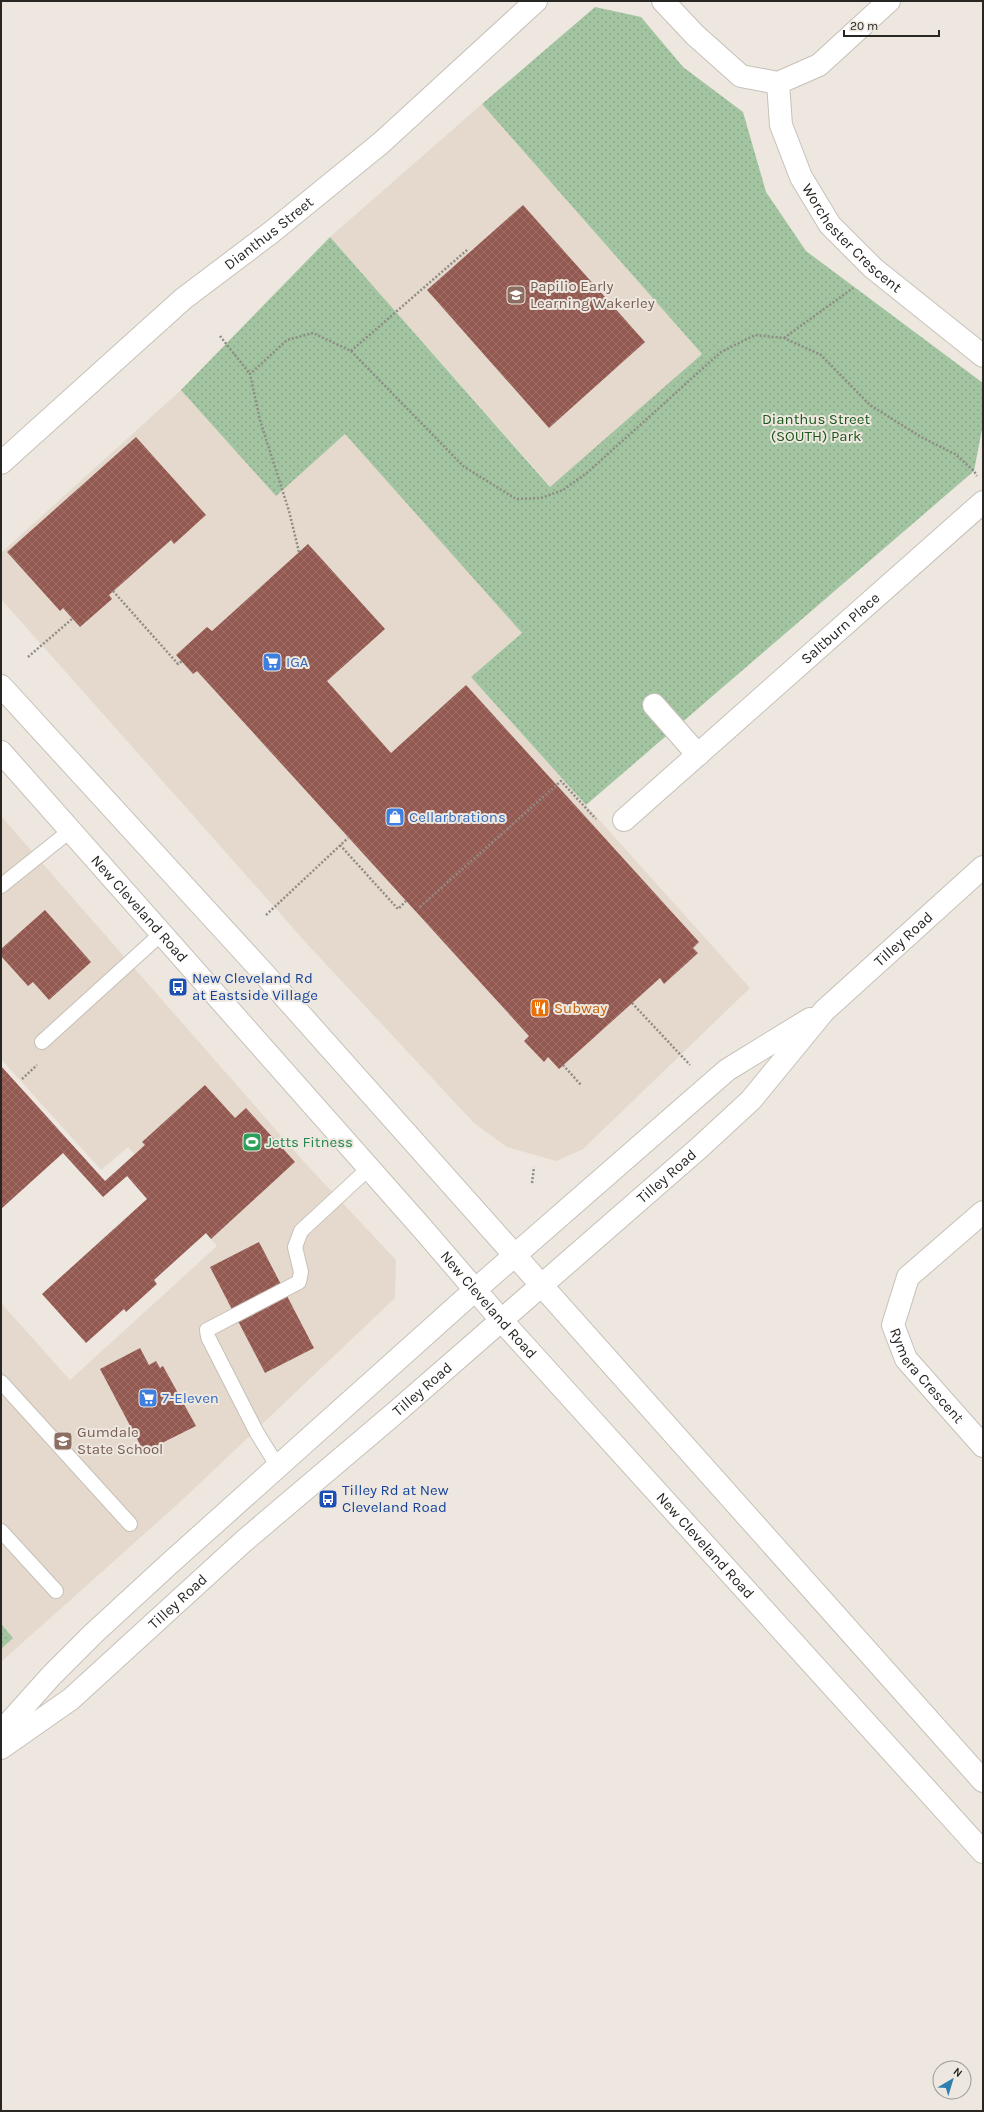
<svg xmlns="http://www.w3.org/2000/svg" width="984" height="2112" font-family="Karla,sans-serif">
<defs>
<pattern id="park-dots" width="8" height="8" patternUnits="userSpaceOnUse"><rect width="8" height="8" fill="#a2c4a0"/><path d="M2 2h.1M6 6h.1" fill="none" stroke="#8ca88a" stroke-width="1.8" stroke-linecap="round"/></pattern>
<pattern id="building-cross-hatch" width="8" height="8" patternUnits="userSpaceOnUse"><rect width="8" height="8" fill="#93584f"/><path d="M0 0l8 8M0 8l8-8" fill="none" stroke="#9e726a"/></pattern>
</defs>
<rect width="100%" height="100%" fill="#ede7df"/>
<g fill="#e4d9cc">
<polygon points="482,104 702,354 551,487 330,237"/>
<polygon points="181,390 276,495 345,434 522,633 471,677 750,988 583,1149 556,1161 507,1147 474,1123 309,946 1,599 1,553"/>
<polygon points="1,816 305,1163 396,1260 395,1298 180,1502 1,1662 1,1303 70,1380 217,1246 128,1147 101,1170 1,1059"/>
</g>
<g fill="url(#park-dots)">
<polygon points="595,7 641,17 683,67 743,112 766,192 806,251 983,383 983,424 974,471 586,805 471,677 522,633 345,434 276,496 181,390 330,237 550,487 702,354 482,104"/>
<polygon points="1,1624 13,1638 1,1649"/>
</g>
<g fill="url(#building-cross-hatch)">
<polygon points="523,205 645,342 549,428 427,290"/>
<polygon points="136,437 206,515 174,544 171,540 109,595 112,599 80,627 63,608 60,611 7,552"/>
<polygon points="308,544 385,629 327,681 391,753 466,685 699,942 693,948 698,953 664,984 660,978 559,1069 548,1057 544,1062 524,1041 529,1036 197,671 193,674 176,655 207,627 212,631"/>
<polygon points="45,910 91,962 49,1000 33,982 28,986 1,956 1,949"/>
<polygon points="1,1066 105,1181 145,1145 142,1142 205,1085 235,1118 246,1108 295,1162 211,1239 206,1233 154,1280 157,1284 126,1312 124,1309 86,1343 42,1294 147,1199 127,1176 103,1197 63,1153 1,1209"/>
<polygon points="259,1242 314,1348 265,1373 210,1267"/>
<polygon points="140,1348 149,1365 156,1361 160,1368 163,1366 196,1426 144,1452 100,1369"/>
</g>
<g fill="none" stroke-linecap="round" stroke-linejoin="round">
<defs>
<g id="service">
<polyline points="1,886 71,830"/>
<polyline points="42,1042 162,933"/>
<polyline points="1,1382 130,1524"/>
<polyline points="278,1467 257,1433 208,1337 207,1330 299,1282 301,1272 295,1247 301,1231 369,1168"/>
<polyline points="1,1531 56,1591"/>
</g>
<g id="minor">
<polyline points="663,1 695,35 741,76 778,83 819,65 889,1"/>
<path id="s1" d="M778,83L781,125L801,177L830,225L873,268L983,356"/>
<polyline points="654,705 698,755"/>
<path id="s2" d="M624,820L983,502"/>
<path id="s3" d="M983,1212L908,1277L893,1325L906,1359L983,1446"/>
</g>
<g id="tertiary">
<path id="s4" d="M1,463L183,299L273,231L381,143L536,1"/>
<polyline points="1,686 259,968 983,1781"/>
<path id="s5" d="M1,752L422,1228L502,1321L983,1852"/>
</g>
<g id="secondary">
<polyline points="1,1732 51,1676 94,1633 169,1564 475,1290 727,1070 810,1019"/>
<path id="s6" d="M1,1748L71,1699L244,1541L395,1413L699,1148L751,1100L824,1011L983,867"/>
</g>
</defs>
<use href="#service" stroke="#c6c0b8" stroke-width="16"/>
<use href="#minor" stroke="#c6c0b8" stroke-width="24"/>
<use href="#tertiary" stroke="#c6c0b8" stroke-width="24"/>
<use href="#secondary" stroke="#c6c0b8" stroke-width="24"/>
<g stroke="#8f8b85" stroke-width="2.5" stroke-dasharray="2 2" stroke-linecap="butt">
<polyline points="220,336 250,374"/>
<polyline points="784,338 853,288"/>
<polyline points="351,351 467,250"/>
<polyline points="299,552 289,511 260,420 250,374 287,340 313,333 351,351 463,466 516,499 541,498 563,490 588,472 721,352 755,335 784,338 821,355 870,405 921,437 955,454 974,471 977,476"/>
<polyline points="113,591 178,664 182,661"/>
<polyline points="28,657 72,619"/>
<polyline points="340,845 398,909 406,901"/>
<polyline points="420,907 561,781 596,819"/>
<polyline points="266,915 348,838"/>
<polyline points="632,1003 690,1065"/>
<polyline points="563,1065 581,1085"/>
<polyline points="22,1079 37,1065"/>
<polyline points="532,1183 534,1167"/>
</g>
<use href="#service" stroke="#fff" stroke-width="14"/>
<use href="#minor" stroke="#fff" stroke-width="22"/>
<use href="#tertiary" stroke="#fff" stroke-width="22"/>
<use href="#secondary" stroke="#fff" stroke-width="22"/>
</g>
<defs>
<symbol id="school-square" viewBox="-11 -11 22 22"><rect x="-9" y="-9" width="18" height="18" rx="4" fill="#8d6e63" stroke="#ede7df"/><path d="M0-5L7-2L0 1L-7-2ZM-4 1L0 2.5L4 1V4Q0 6-4 4Z" fill="#fff"/></symbol>
<symbol id="supermarket-square" viewBox="-11 -11 22 22"><rect x="-9" y="-9" width="18" height="18" rx="4" fill="#3f7fe0" stroke="#ede7df"/><path d="M-6-5.5h2.5l.6 2H6L4.5 2H-2.5L-4.4-4H-6ZM-1.5 3.2a1.3 1.3 0 1 0 .1 0ZM3 3.2a1.3 1.3 0 1 0 .1 0Z" fill="#fff"/></symbol>
<symbol id="shop-square" viewBox="-11 -11 22 22"><rect x="-9" y="-9" width="18" height="18" rx="4" fill="#3f7fe0" stroke="#ede7df"/><path d="M-5-2.5h2.3a2.7 3.5 0 0 1 5.4 0H5L5.5 6h-11ZM-1.5-2.5h3a1.5 2.3 0 0 0-3 0Z" fill="#fff"/></symbol>
<symbol id="bus-square" viewBox="-11 -11 22 22"><rect x="-9" y="-9" width="18" height="18" rx="4" fill="#1a4fb4" stroke="#ede7df"/><path d="M-5-6H5V4H4V6H2V4H-2V6H-4V4H-5ZM-3.5-4V0h7V-4ZM-3.5 1.2v1.5H-2V1.2ZM2 1.2v1.5H3.5V1.2Z" fill="#fff"/></symbol>
<symbol id="restaurant-square" viewBox="-11 -11 22 22"><rect x="-9" y="-9" width="18" height="18" rx="4" fill="#e8710a" stroke="#ede7df"/><path d="M-5-6h1v4h1v-4h1v4h1v-4h1v5L-1.5 .5V6h-2V.5L-5-1ZM5-6V6H3V1.5H1.5Q1.5-4 5-6Z" fill="#fff"/></symbol>
<symbol id="stadium-square" viewBox="-11 -11 22 22"><rect x="-9" y="-9" width="18" height="18" rx="4" fill="#2e9e5b" stroke="#ede7df"/><path d="M0-5a6.5 5 0 1 0 0 10a6.5 5 0 1 0 0-10ZM-3.5-1.8h7v3.6h-7Z" fill="#fff"/></symbol>
</defs>
<g fill-rule="evenodd">
<use href="#school-square" x="505" y="284" width="22" height="22"/>
<use href="#supermarket-square" x="261" y="651" width="22" height="22"/>
<use href="#shop-square" x="384" y="806" width="22" height="22"/>
<use href="#bus-square" x="167" y="976" width="22" height="22"/>
<use href="#restaurant-square" x="529" y="997" width="22" height="22"/>
<use href="#stadium-square" x="241" y="1131" width="22" height="22"/>
<use href="#supermarket-square" x="137" y="1387" width="22" height="22"/>
<use href="#school-square" x="52" y="1430" width="22" height="22"/>
<use href="#bus-square" x="317" y="1488" width="22" height="22"/>
</g>
<g text-anchor="middle" stroke-width="4" stroke-linejoin="round" paint-order="stroke">
<g font-size="15" fill="#282623" stroke="#ede7df">
<text dy="5" stroke="none"><textPath href="#s4" startOffset="353">Dianthus Street</textPath></text>
<text dy="5" stroke="none"><textPath href="#s1" startOffset="178">Worchester Crescent</textPath></text>
<text dy="5" stroke="none"><textPath href="#s2" startOffset="289">Saltburn Place</textPath></text>
<text dy="5" stroke="none"><textPath href="#s5" startOffset="209">New Cleveland Road</textPath></text>
<text dy="5" stroke="none"><textPath href="#s6" startOffset="1214">Tilley Road</textPath></text>
<text dy="5" stroke="none"><textPath href="#s6" startOffset="878">Tilley Road</textPath></text>
<text dy="5" stroke="none"><textPath href="#s5" startOffset="737">New Cleveland Road</textPath></text>
<text dy="5" stroke="none"><textPath href="#s3" startOffset="211">Rymera Crescent</textPath></text>
<text dy="5" stroke="none"><textPath href="#s6" startOffset="554">Tilley Road</textPath></text>
<text dy="5" stroke="none"><textPath href="#s5" startOffset="1061">New Cleveland Road</textPath></text>
<text dy="5" stroke="none"><textPath href="#s6" startOffset="230">Tilley Road</textPath></text>
</g>
<g font-size="15" fill="#785e54" stroke="#ede7df" text-anchor="start">
<text x="530" y="291">Papilio Early<tspan x="530" dy="17">Learning Wakerley</tspan></text>
<text x="77" y="1437">Gumdale<tspan x="77" dy="17">State School</tspan></text>
</g>
<g font-size="15" fill="#1a571b" stroke="#ede7df">
<text x="816" y="424">Dianthus Street<tspan x="816" dy="17">(SOUTH) Park</tspan></text>
</g>
<g font-size="15" fill="#366cbe" stroke="#ede7df" text-anchor="start">
<text x="286" y="667">IGA</text>
<text x="409" y="822">Cellarbrations</text>
<text x="162" y="1403">7-Eleven</text>
</g>
<g font-size="15" fill="#164399" stroke="#ede7df" text-anchor="start">
<text x="192" y="983">New Cleveland Rd<tspan x="192" dy="17">at Eastside Village</tspan></text>
<text x="342" y="1495">Tilley Rd at New<tspan x="342" dy="17">Cleveland Road</tspan></text>
</g>
<g font-size="15" fill="#c56008" stroke="#ede7df" text-anchor="start">
<text x="554" y="1013">Subway</text>
</g>
<g font-size="15" fill="#27864d" stroke="#ede7df" text-anchor="start">
<text x="266" y="1147">Jetts Fitness</text>
</g>
</g>
<rect width="984" height="2112" fill="none" stroke="#282623" stroke-width="4"/>
<g transform="translate(952 2080) rotate(38)"><circle r="19" fill="#ede7df" stroke="#9e9a94"/>
<path d="M0-3L7 15L0 10L-7 15Z" fill="#2f7fb1"/>
<text y="-6" font-size="11" font-weight="bold" text-anchor="middle" fill="#282623">N</text>
</g>
<path d="M844 30v6h95v-6" fill="none" stroke="#282623" stroke-width="2"/>
<text x="850" y="30" font-size="12" fill="#282623" stroke="#ede7df" stroke-width="3" paint-order="stroke">20 m</text>
</svg>
